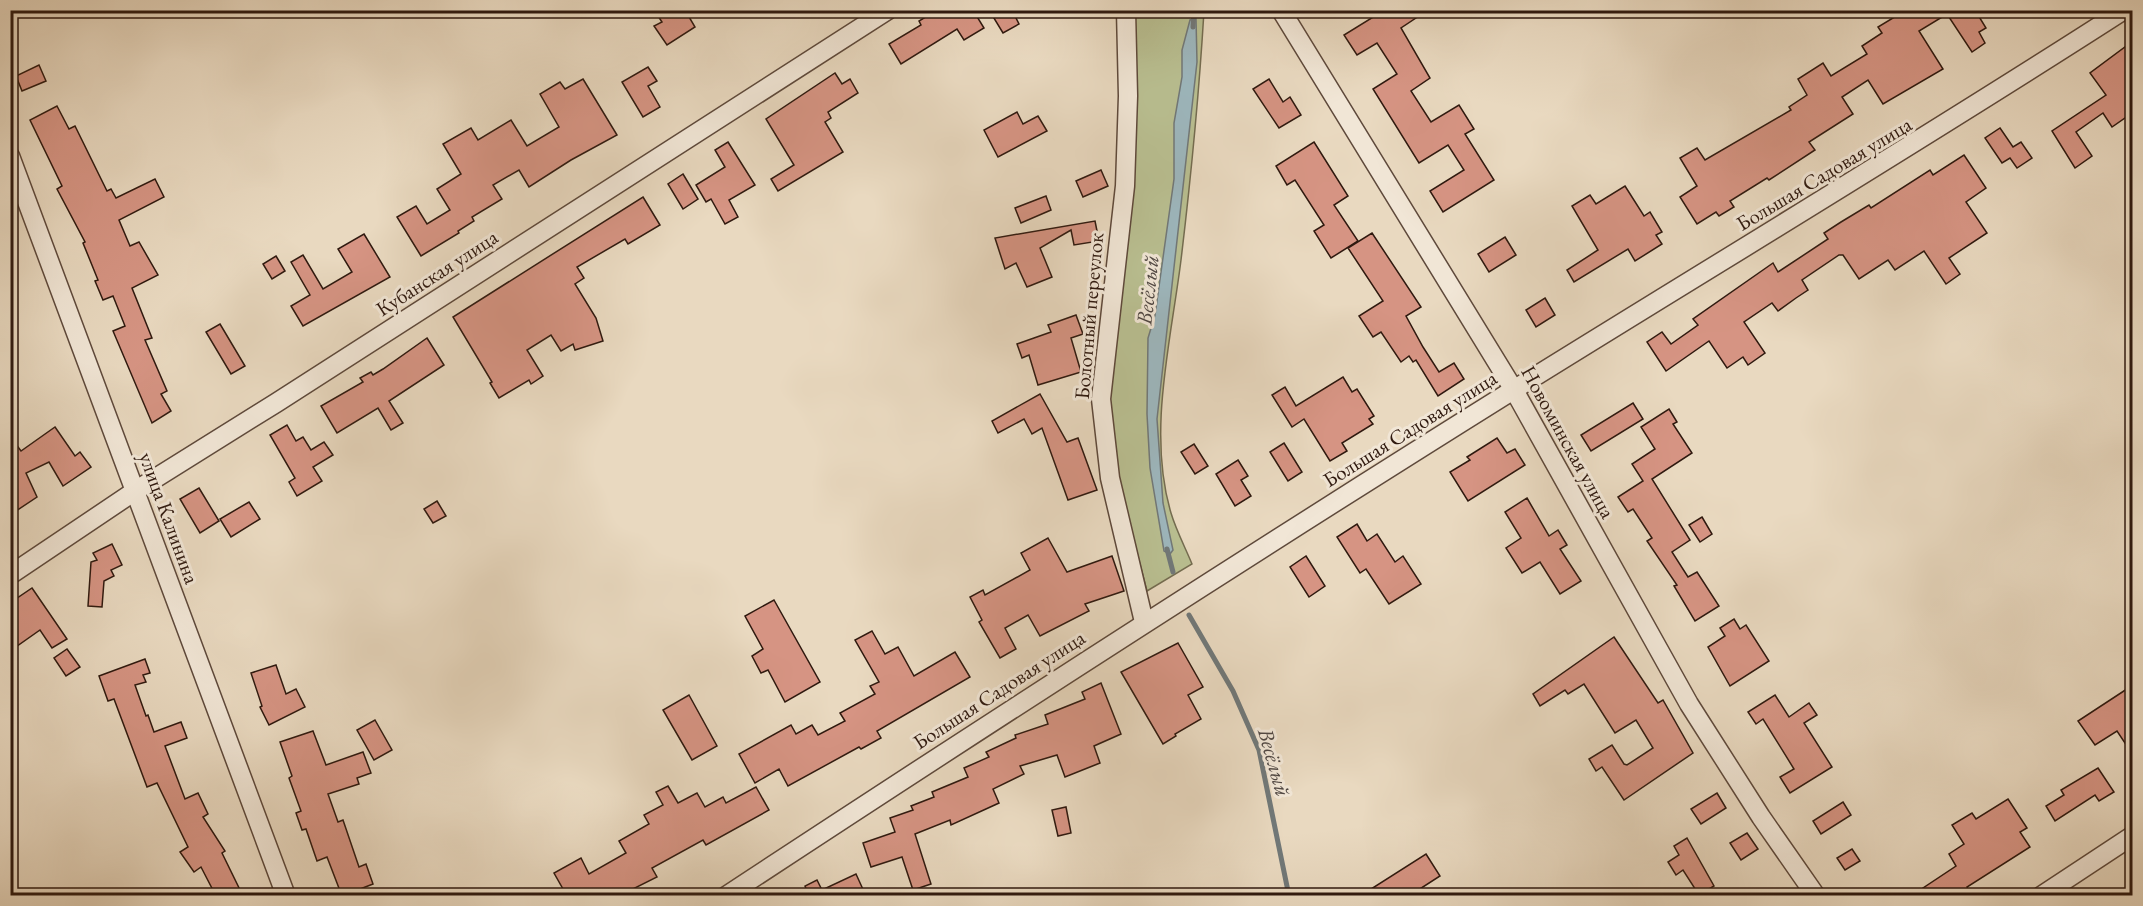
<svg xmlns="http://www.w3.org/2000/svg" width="2143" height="906" font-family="'EB Garamond',serif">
<rect width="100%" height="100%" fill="#e9d9c0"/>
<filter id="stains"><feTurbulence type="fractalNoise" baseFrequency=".00333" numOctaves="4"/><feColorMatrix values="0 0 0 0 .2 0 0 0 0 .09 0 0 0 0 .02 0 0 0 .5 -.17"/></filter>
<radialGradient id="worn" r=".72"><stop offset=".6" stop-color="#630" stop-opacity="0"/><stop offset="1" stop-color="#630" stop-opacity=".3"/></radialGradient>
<path fill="#b9bf91" stroke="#746c50" stroke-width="1.5" d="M1131,11H1204C1199,94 1191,177 1181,260C1171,341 1147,433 1171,513C1176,530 1185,547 1192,564L1147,591L1119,484L1108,394Z"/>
<polygon fill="#9db7be" stroke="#717878" stroke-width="1.5" points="1196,19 1197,62 1157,419 1163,503 1173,550 1170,554 1164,551 1150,468 1147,414 1148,338 1155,315 1174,179 1174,123 1182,77 1182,50 1190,20"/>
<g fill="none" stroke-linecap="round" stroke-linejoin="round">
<g stroke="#717878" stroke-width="5">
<polyline points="1193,27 1194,10"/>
<polyline points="1167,549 1173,572"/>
<polyline points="1189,615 1233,691 1259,750 1289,896"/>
</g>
</g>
<g fill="#d69483" stroke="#2f190f" stroke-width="1.5">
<polygon points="654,10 685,10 695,27 667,45 654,26 662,22"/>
<polygon points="937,10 973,10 984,28 964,40 957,29 901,64 889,44 921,25 919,21"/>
<polygon points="989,10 1012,10 1019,24 1003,33"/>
<polygon points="1372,10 1428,10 1401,28 1430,78 1411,91 1431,122 1459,105 1474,129 1465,134 1494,180 1443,212 1430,191 1464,170 1448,145 1419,163 1373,89 1397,74 1377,43 1357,55 1344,35 1375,16"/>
<polygon points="1895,10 1975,10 1986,28 1979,32 1985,43 1972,52 1947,14 1919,31 1943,69 1883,104 1868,80 1842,97 1853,114 1809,142 1815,150 1769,180 1767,178 1730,201 1734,207 1719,216 1716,212 1697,224 1680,197 1697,186 1680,158 1697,148 1705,160 1791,110 1789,107 1807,95 1798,79 1823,63 1831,76 1867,54 1862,46 1882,33 1878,27 1898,15"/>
<polygon points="2133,41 2132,113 2112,127 2103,113 2076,132 2092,156 2075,168 2052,131 2106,95 2090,73"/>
<polygon points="39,65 46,81 22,91 16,76"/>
<polygon points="648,67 657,81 648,86 660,107 643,117 622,82"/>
<polygon points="835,73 842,84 850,79 858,93 828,112 831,118 825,122 843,152 778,191 771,179 794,165 766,119"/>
<polygon points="583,79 617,135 571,160 529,187 519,170 493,185 502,199 472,217 474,221 458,231 459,233 421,256 397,217 416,206 427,224 450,210 437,189 461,174 443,144 471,128 478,140 511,120 527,146 559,127 540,94 560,82 565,89"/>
<polygon points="1269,79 1283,102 1290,97 1301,115 1279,128 1253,89"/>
<polygon points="57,106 69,129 75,126 107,191 111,189 116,198 155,179 164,197 119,220 130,246 139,242 158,275 132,288 152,338 145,340 167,391 161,394 171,411 152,423 113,331 125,326 113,296 103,300 95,281 98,280 83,243 85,242 57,189 62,186 30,120"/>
<polygon points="1017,112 1023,124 1038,116 1047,131 998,157 984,130"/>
<polygon points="2000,128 2013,147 2021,142 2032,158 2017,168 2010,158 2002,163 1985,138"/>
<polygon points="728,142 755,185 729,200 738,217 725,224 711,199 706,202 696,185 725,167 715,150"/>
<polygon points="1314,142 1348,196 1334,205 1358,241 1331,258 1314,231 1324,225 1295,180 1287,185 1276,166"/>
<polygon points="1964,155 1986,188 1966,202 1987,233 1949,258 1960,274 1946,284 1924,251 1895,270 1888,260 1859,279 1843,255 1839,255 1802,280 1808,290 1796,298 1778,311 1772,303 1744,322 1765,353 1748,365 1743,357 1727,368 1709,341 1666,371 1647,342 1662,332 1671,344 1698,325 1693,319 1773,263 1778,272 1828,239 1824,233 1841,222 1869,205 1871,208 1930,170 1933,175"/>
<polygon points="1101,170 1108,186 1083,197 1076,181"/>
<polygon points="683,174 698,199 683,209 668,184"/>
<polygon points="1625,186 1644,216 1650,212 1662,232 1656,235 1662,244 1635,261 1628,249 1574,282 1567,270 1598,250 1572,206 1590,195 1596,204"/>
<polygon points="1046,196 1051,210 1021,223 1015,208"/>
<polygon points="643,197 660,225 628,244 625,239 577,267 584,278 575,284 596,318 603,341 575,350 573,344 561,351 551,335 527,350 543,376 531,384 529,380 499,398 490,383 492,382 453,317"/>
<polygon points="1095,221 1099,241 1074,245 1071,230 1040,248 1052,277 1027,287 1016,263 1005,269 995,238"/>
<polygon points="1372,233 1421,307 1406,316 1423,347 1439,372 1454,363 1464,379 1438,396 1416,360 1413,362 1409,356 1401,362 1381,332 1373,337 1359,316 1383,301 1348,248"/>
<polygon points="364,234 390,277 303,326 291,306 310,295 291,262 303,255 323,289 352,272 338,249"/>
<polygon points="1505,237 1516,255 1489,272 1478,254"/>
<polygon points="276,256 285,271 272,279 263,264"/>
<polygon points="1545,298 1555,315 1536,327 1526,310"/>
<polygon points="1076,315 1083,334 1071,338 1081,372 1038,385 1029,355 1022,358 1017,344 1051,332 1048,325"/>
<polygon points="220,324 245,366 231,374 206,332"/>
<polygon points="427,338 444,365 389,401 403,423 391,430 378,408 337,433 321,406 363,382 360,378 371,372 373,375 383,369"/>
<polygon points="1343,377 1352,392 1357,389 1374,416 1369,419 1373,424 1342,443 1347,451 1330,461 1304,419 1292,427 1272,395 1285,387 1296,406"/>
<polygon points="1040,394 1067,442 1078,438 1097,490 1068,500 1042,428 1032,434 1024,419 998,433 992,421"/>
<polygon points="1633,403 1643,419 1591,451 1581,435"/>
<polygon points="1669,409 1677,422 1673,424 1692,453 1652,479 1690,540 1672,552 1688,577 1697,572 1719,606 1695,621 1674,586 1677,585 1647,541 1652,538 1633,509 1628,512 1618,497 1643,481 1632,464 1655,449 1641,427"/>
<polygon points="287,425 296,441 303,437 311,450 324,442 333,455 313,467 322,481 297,496 289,482 295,478 270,435"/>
<polygon points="55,427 75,456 80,452 91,467 63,486 49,462 26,473 37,497 10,515 10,436 21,451"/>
<polygon points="1497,438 1507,453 1515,449 1525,465 1468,501 1450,472 1470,460 1467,457"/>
<polygon points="1284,443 1302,472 1288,481 1270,452"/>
<polygon points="1194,444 1208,466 1195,474 1181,452"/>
<polygon points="1238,460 1248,476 1241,480 1251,496 1235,506 1216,474"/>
<polygon points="199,488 219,521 200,533 180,499"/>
<polygon points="1527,498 1549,536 1558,530 1567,545 1560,549 1581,581 1560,594 1540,562 1522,573 1506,548 1521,538 1505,512"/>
<polygon points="437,501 446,516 433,523 424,509"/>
<polygon points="249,502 260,519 231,537 220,519"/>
<polygon points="1702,517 1712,534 1700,542 1689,525"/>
<polygon points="1357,524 1367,541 1377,534 1395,562 1403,556 1421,584 1389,604 1366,569 1360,573 1337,537"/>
<polygon points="1048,538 1067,572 1112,556 1124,591 1085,604 1089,611 1040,636 1028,615 1005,628 1016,649 1000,658 979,622 982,620 970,597 983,590 985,595 1030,570 1021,553"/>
<polygon points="112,544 122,565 111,570 114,576 104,581 102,607 88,606 91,562 97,560 93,553"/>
<polygon points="1306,556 1325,586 1309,597 1290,567"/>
<polygon points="32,588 67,639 52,648 40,630 10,651 10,603"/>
<polygon points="774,600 820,682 785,702 768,670 761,673 752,656 763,649 745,616"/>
<polygon points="1734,619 1740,629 1746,625 1769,661 1730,686 1708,647 1725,636 1720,628"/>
<polygon points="872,631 885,654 898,647 914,676 955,652 970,677 877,731 881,738 861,749 859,747 788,786 779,769 755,783 739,754 791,725 796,734 812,725 818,735 845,721 840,713 875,694 870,686 879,682 855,640"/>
<polygon points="1614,637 1658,703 1663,700 1693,753 1624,800 1602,767 1596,771 1589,759 1612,745 1624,764 1627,765 1653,748 1636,720 1615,733 1584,684 1568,694 1565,690 1540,706 1533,694"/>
<polygon points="1178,643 1203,687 1188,695 1201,719 1175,734 1176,736 1163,744 1121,672"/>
<polygon points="67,649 80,667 66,676 54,658"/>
<polygon points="145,659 150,673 143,675 146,682 135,685 146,716 148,715 154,732 181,722 187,738 165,746 185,799 198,793 208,814 203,817 225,851 222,853 243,896 216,896 201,867 194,872 180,852 188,847 157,783 147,787 114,699 108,701 99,676"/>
<polygon points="276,665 286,694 296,689 305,707 269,725 260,707 262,706 251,673"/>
<polygon points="1101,683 1121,734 1094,746 1100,763 1065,777 1057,755 1020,766 1024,774 993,789 999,803 951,825 950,820 915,834 931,884 913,890 902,857 871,867 863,843 895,832 890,818 913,810 911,806 934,797 932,792 968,777 964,768 989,757 986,752 1016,738 1015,735 1048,724 1045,715 1085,699 1082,692"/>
<polygon points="2133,685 2133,755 2117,731 2095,745 2078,721"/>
<polygon points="689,695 717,746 692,760 663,710"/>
<polygon points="1775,695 1789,717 1809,703 1817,715 1804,723 1832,767 1790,793 1780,777 1794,769 1763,719 1756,724 1748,712"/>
<polygon points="375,720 392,750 374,760 357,730"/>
<polygon points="313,731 326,765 363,752 371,773 357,778 359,784 328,794 338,822 343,820 359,867 366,864 373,884 342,896 327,857 317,861 306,829 302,830 296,813 301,811 289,778 292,776 280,742"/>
<polygon points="2098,768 2114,792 2099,801 2095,795 2055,821 2046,806 2064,795 2061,790"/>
<polygon points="668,786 678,803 697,793 705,807 723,797 726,803 756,787 769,810 706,845 703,840 652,868 657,877 619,896 567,896 554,873 581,858 589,874 626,853 619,841 649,824 644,815 663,805 656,792"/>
<polygon points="1717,793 1726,808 1701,824 1691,809"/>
<polygon points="2008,799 2027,828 2020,832 2030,847 1967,887 1972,896 1911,896 1956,866 1949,854 1964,844 1952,825 1972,813 1976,819"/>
<polygon points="1843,802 1851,815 1821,834 1813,821"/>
<polygon points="1066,807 1071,833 1058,836 1052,810"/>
<polygon points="1747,833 1758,849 1741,860 1730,843"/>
<polygon points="1687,838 1714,886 1699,895 1683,870 1676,875 1668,862 1679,855 1674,846"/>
<polygon points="1852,849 1860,861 1845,870 1837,858"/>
<polygon points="1426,854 1440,876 1409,896 1360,896"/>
<polygon points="856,874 866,896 809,896 805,886 817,880 822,890"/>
</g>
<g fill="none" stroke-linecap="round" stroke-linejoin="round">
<defs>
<g id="minor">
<polyline points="1126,10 1128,96 1125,186 1101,399 1110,478 1144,622"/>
<polyline points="1281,10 1514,390 1689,704 1761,817 1816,896"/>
<polyline points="10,156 286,896"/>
<polyline points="10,575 135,491 276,403 888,10"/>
<path d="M726,896C986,725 1246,557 1510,392C1714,265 1921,141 2124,10"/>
<polyline points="2041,896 2132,836"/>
</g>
</defs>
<use href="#minor" stroke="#5e493b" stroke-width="21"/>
<use href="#minor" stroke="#f1e6d6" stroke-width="18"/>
</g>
<g text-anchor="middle" stroke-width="6" stroke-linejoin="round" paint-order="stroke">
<g font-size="21" fill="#2f190f" stroke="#f1e6d6">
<text transform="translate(1824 174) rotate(-31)" y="7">Большая Садовая улица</text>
<text transform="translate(437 273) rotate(-33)" y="7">Кубанская улица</text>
<text transform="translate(1089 316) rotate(-85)" y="7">Болотный переулок</text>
<text transform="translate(1410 429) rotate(-32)" y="7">Большая Садовая улица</text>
<text transform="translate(1568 442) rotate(61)" y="7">Новоминская улица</text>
<text transform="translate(169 518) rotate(70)" y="7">улица Калинина</text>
<text transform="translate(999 690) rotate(-33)" y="7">Большая Садовая улица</text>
</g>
<g font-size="22" font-style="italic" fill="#504844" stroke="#f1e6d6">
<text transform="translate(1147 290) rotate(-84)" y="8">Весёлый</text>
<text transform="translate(1275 762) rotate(74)" y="8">Весёлый</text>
</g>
</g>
<rect width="2143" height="906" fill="none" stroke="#e9d9c0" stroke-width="36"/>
<rect x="12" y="12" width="2119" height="882" fill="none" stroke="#2f190f" stroke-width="3"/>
<rect x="18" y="18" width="2107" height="870" fill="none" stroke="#2f190f" stroke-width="1.5"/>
<rect width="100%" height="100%" filter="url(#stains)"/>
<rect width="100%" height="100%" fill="url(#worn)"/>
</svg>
